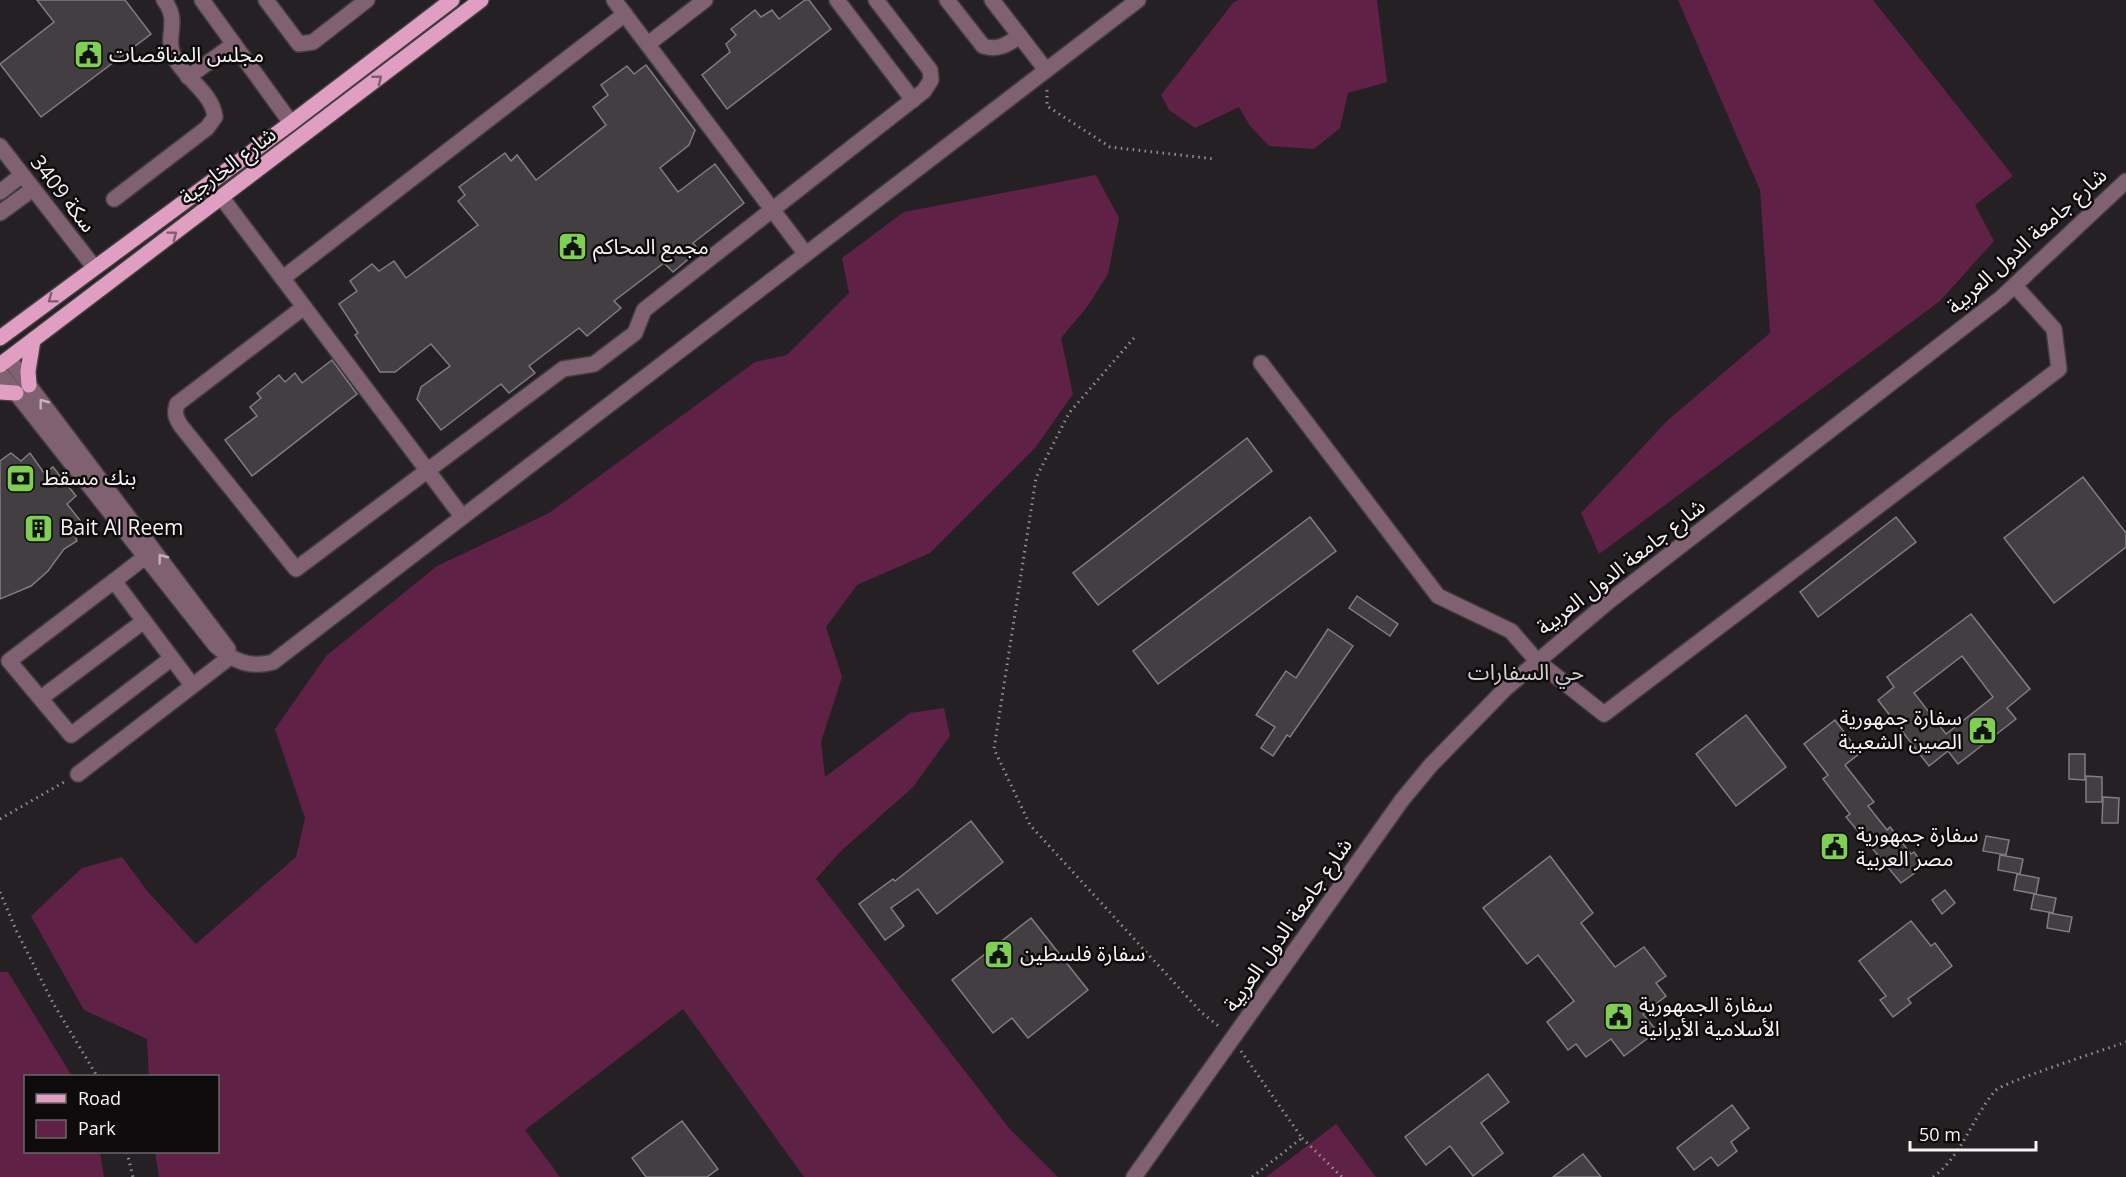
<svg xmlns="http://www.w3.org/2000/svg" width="2126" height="1177" font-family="'Open Sans','Noto Sans Arabic',sans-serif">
<rect width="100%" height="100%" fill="#252023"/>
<g fill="#602147">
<polygon points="1238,0 1377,0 1387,82 1348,93 1340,128 1314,149 1269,146 1250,126 1239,107 1195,128 1169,110 1161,95 1233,3"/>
<polygon points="1678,0 1873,0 2013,176 1975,205 1994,241 1940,301 1599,554 1581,513 1668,420 1770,333 1760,190"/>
<polygon points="1096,175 1119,218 1108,274 1087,307 1061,338 1073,394 1035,448 930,553 857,585 826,627 842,677 821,742 825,777 910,713 944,708 950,736 913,787 841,851 816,879 1009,1128 1058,1177 804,1177 683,1009 525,1130 560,1177 159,1177 155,1152 218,1152 218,1076 149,1076 147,1039 84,1010 31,916 82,868 122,857 148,892 196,944 296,857 305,818 275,729 326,656 437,566 549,513 755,362 787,355 849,293 842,258 904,212"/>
<polygon points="0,972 8,972 72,1076 26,1076 26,1152 100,1152 104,1177 0,1177"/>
<polygon points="1336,1124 1376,1177 1266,1177"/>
</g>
<g fill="#433e41" stroke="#817c7f" stroke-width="1.5" fill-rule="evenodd">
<polygon points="37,0 125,0 151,34 41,117 0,64 54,22"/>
<polygon points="805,0 809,0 831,29 727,109 702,75 730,52 726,44 736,35 731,29 755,10 761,17 772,10 779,19"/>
<polygon points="646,65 695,130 689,145 660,168 678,192 715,164 744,203 693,243 699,250 673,272 664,263 614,301 621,308 587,336 579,328 529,366 535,373 509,393 501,384 441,430 417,399 421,387 450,366 431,344 395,372 380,372 355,335 358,333 339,304 357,291 350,281 372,264 379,271 394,261 406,278 478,225 458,201 465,195 459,187 505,153 511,161 517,155 536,180 606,125 593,107 608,95 601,85 627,66 634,74"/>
<polygon points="332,360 357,394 252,476 225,440 257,416 250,407 261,398 257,393 279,375 285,382 295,373 302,383"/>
<polygon points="1247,438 1272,471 1098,605 1073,573"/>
<polygon points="11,453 21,461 30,453 44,473 53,467 76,496 67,504 83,524 73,531 77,541 64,549 48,571 31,586 0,599 0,461"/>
<polygon points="2083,477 2126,533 2126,547 2054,603 2004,538"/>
<polygon points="1310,517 1336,551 1158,684 1133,651"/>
<polygon points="1896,517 1916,542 1818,617 1800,592"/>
<polygon points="1357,596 1398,624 1390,636 1349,608"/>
<path d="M1971,614L2030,689L2007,708L2016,719L1958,764L1948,751L1929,766L1878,700L1894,687L1887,677ZM1962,656L1993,697L1946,734L1914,693Z"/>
<polygon points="1328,629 1353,646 1290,737 1287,735 1273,756 1261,748 1275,727 1256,715 1286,671 1296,678"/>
<polygon points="1746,715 1786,767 1736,806 1696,754"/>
<polygon points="1835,720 1860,753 1845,765 1874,802 1868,806 1887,830 1890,827 1911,854 1914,852 1924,866 1901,883 1846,817 1850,814 1823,779 1828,775 1804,744"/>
<polygon points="2069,754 2085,754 2085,780 2069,779"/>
<polygon points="2086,776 2102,777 2102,802 2086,802"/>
<polygon points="2103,797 2119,798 2118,823 2102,823"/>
<polygon points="971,821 1003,862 937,914 918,889 891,908 904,926 885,940 859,904 893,879 895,881"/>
<polygon points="1986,836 2009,840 2006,855 1983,851"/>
<polygon points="2000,855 2023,859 2020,874 1998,870"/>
<polygon points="1550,856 1593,913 1581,923 1615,967 1644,947 1666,976 1656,983 1666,996 1643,1014 1657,1031 1624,1056 1611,1039 1586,1057 1576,1044 1568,1050 1547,1022 1574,1001 1538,955 1527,964 1483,908"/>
<polygon points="2017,874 2039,878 2036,894 2014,890"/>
<polygon points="1945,890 1955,903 1942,914 1932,900"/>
<polygon points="2034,894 2056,898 2053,913 2031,909"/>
<polygon points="2049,913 2072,917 2069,932 2047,928"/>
<polygon points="1031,918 1088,990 1028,1038 1012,1018 993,1033 952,980"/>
<polygon points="1911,921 1931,946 1935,943 1952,966 1908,999 1911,1003 1893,1017 1880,1000 1886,996 1859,961"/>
<polygon points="1488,1074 1509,1102 1481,1123 1503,1153 1473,1176 1450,1146 1426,1165 1405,1137"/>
<polygon points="1732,1105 1749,1128 1731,1142 1737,1151 1718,1166 1711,1157 1694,1170 1677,1148"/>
<polygon points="682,1121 718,1169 707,1177 646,1177 632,1158"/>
<polygon points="1583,1154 1601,1177 1553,1177"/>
</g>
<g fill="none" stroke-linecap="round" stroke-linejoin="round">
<defs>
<g id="minor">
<polyline points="202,0 291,123"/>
<polyline points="266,0 299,44 313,42 367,0"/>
<polyline points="614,0 805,253"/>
<polyline points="837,0 913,100"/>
<path d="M947,0L983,46C998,51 1008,44 1020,36"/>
<polyline points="992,0 1046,70"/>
<polyline points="648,44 705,0"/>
<polyline points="188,77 234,44"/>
<polyline points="0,146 94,267"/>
<polyline points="0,192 22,175"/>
<polyline points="222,198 461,515"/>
<path d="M114,199L207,128L215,117C212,92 185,79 174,57C164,36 181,22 164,0"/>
<polyline points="0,213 33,189"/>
<polyline points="283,278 625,14"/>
<path d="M304,307L177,404C174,414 176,418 181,426L296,569L563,369L594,364L635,333L644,310L924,91L931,80L930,70L876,0"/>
<polyline points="9,359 228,649"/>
<polyline points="1261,363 1438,596 1511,631 1537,661 1604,714 2059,369 2054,329 2015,286"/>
<path d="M0,373L216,646C234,662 251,668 273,662L1138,0"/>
<polyline points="114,581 145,557"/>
<path d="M172,658L71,735L9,661L114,581C140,616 166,650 192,685"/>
<polyline points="41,698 144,621"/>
<polyline points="78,774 230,657"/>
<polyline points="1134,1177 1402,800 1431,765 1506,688 1608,602 2001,298 2126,181"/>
</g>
<g id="major">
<polyline points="0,338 291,123 452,0"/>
<polyline points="0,365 481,0"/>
<polyline points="29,385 28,371 33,340"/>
<polyline points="0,392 16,393"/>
</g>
</defs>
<use href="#minor" stroke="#423e40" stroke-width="18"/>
<use href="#major" stroke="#423e40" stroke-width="18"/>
<g stroke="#938f91" stroke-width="3" stroke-dasharray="1.5 4.5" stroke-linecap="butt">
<polyline points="1047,90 1047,106 1110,147 1215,159"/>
<polyline points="1134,338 1069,413 1036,478 994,749 1030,825 1201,1012 1221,1028"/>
<polyline points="0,819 66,781"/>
<polyline points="0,892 16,930 53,1003 97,1076"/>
<polyline points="1241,1051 1302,1138 1252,1177"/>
<polyline points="1302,1138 1342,1177"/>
<polyline points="127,1152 133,1177"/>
<path d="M1933,1177C1962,1156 1972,1118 1995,1091C2003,1082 2107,1049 2126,1042"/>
</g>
<use href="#minor" stroke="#806171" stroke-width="15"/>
<use href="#major" stroke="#e09fc2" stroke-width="15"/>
</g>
<defs><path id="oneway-chevron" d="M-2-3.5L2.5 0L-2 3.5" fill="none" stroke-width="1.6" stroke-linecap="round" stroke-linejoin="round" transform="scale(1.5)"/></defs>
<g stroke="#815c70">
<use href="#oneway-chevron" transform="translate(378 79) rotate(-38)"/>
<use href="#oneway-chevron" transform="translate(173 235) rotate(-37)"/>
<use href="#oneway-chevron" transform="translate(52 299) rotate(143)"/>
</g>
<g stroke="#c1b1ba">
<use href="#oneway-chevron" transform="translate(43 403) rotate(-127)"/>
<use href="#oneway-chevron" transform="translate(162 558) rotate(-127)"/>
</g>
<defs>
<symbol id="civic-square" viewBox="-11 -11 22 22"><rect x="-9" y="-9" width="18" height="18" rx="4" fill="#7fd052" stroke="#0d0b0c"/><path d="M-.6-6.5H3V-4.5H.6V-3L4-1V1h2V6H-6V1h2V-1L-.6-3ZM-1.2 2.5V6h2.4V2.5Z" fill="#111"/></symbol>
<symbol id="bank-square" viewBox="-11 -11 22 22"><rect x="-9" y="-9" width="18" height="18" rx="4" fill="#7fd052" stroke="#0d0b0c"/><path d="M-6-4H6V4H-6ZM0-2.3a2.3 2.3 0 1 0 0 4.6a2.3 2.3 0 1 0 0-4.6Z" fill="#111"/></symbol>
<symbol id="building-square" viewBox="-11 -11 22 22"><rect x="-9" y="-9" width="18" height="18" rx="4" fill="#7fd052" stroke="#0d0b0c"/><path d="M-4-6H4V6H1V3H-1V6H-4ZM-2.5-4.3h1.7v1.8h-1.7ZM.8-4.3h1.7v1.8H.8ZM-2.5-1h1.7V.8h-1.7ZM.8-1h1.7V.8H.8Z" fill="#111"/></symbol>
</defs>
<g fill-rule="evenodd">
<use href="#civic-square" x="72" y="38" width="33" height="33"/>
<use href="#civic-square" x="556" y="230" width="33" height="33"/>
<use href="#bank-square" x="4" y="462" width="33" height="33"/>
<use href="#building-square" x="22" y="512" width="33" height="33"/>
<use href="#civic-square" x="1966" y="714" width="33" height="33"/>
<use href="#civic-square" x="1818" y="830" width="33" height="33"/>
<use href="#civic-square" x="982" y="938" width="33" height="33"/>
<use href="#civic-square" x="1602" y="1000" width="33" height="33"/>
</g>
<g text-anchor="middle" stroke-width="5" stroke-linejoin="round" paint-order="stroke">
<g font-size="21" fill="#f6f3f5" stroke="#0d0b0c" text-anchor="start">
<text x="109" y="62">مجلس المناقصات</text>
<text x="593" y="254">مجمع المحاكم</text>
<text x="42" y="485">بنك مسقط</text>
<text x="60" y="535">Bait Al Reem</text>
<text x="1962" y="725" text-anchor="end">سفارة جمهورية<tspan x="1962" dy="24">الصين الشعبية</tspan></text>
<text x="1856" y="842">سفارة جمهورية<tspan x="1856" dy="24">مصر العربية</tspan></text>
<text x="1020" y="961">سفارة فلسطين</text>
<text x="1639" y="1012">سفارة الجمهورية<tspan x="1639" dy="24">الأسلامية الأيرانية</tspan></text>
</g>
<g font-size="21" fill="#f6f3f5" stroke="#0d0b0c">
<text transform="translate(228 166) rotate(-37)" y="7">شارع الخارجية</text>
<text transform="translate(63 194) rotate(52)" y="7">سكة 3409</text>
<text transform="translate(2027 241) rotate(-42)" y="7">شارع جامعة الدول العربية</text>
<text transform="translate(1621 567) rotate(-38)" y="7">شارع جامعة الدول العربية</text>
<text transform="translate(1288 925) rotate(-55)" y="7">شارع جامعة الدول العربية</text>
</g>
<g font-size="22" fill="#d3cdd0" stroke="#0d0b0c">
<text x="1526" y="680">حي السفارات</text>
</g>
</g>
<rect x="24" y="1075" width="195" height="78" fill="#0d0b0c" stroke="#6a6869" stroke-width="1.5"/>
<rect x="36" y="1094" width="30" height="9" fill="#e09fc2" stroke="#6a6869" stroke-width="1.5"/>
<text x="78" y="1105" font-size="18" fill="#f6f3f5">Road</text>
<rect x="36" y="1120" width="30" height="18" fill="#602147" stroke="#6a6869" stroke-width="1.5"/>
<text x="78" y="1135" font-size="18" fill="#f6f3f5">Park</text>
<path d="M1910 1141v9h126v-9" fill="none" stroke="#f6f3f5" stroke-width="3"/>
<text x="1919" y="1141" font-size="18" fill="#f6f3f5" stroke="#0d0b0c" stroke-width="4.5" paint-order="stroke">50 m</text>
</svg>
